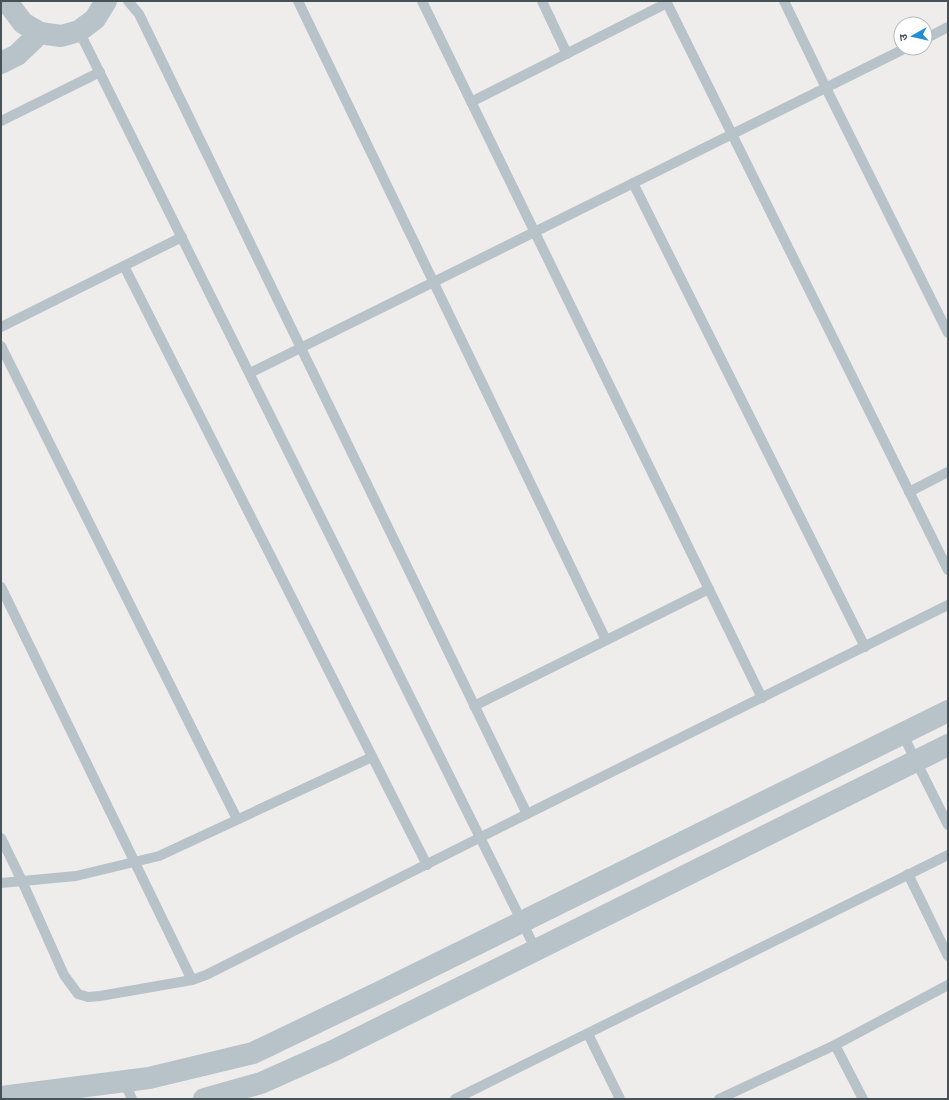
<svg xmlns="http://www.w3.org/2000/svg" width="949" height="1100" font-family="'Titillium Web','Noto Sans Devanagari',sans-serif">
<rect width="100%" height="100%" fill="#efecec"/>
<g fill="none" stroke-linecap="round" stroke-linejoin="round">
<g stroke="#b7c3c8" stroke-width="10">
<polyline points="128,1 139,14 527,814"/>
<polyline points="298,1 606,640"/>
<polyline points="422,1 762,698"/>
<polyline points="542,1 567,54"/>
<polyline points="666,1 948,570"/>
<polyline points="784,1 826,88 948,333"/>
<polyline points="79,31 536,950"/>
<polyline points="925,39 948,27"/>
<polyline points="471,102 667,3"/>
<polyline points="1,121 100,72"/>
<polyline points="633,183 865,647"/>
<polyline points="124,266 427,865"/>
<polyline points="1,327 182,237"/>
<polyline points="1,346 237,819"/>
<polyline points="250,373 906,48"/>
<polyline points="909,492 948,472"/>
<polyline points="1,587 192,980"/>
<polyline points="474,706 709,589"/>
<polyline points="902,733 948,825"/>
<polyline points="1,838 22,881 64,975 78,994 88,997 100,996 192,980 206,975 527,814 948,605"/>
<polyline points="908,874 948,956"/>
<polyline points="1,883 76,876 159,856 372,757"/>
<polyline points="588,1034 620,1099"/>
<polyline points="835,1045 863,1099"/>
<polyline points="124,1081 132,1099"/>
<polyline points="455,1099 948,855"/>
<polyline points="719,1099 835,1045 948,985"/>
</g>
<g stroke="#b7c3c8" stroke-width="22">
<polyline points="9,1 11,7 23,23 40,33 61,36 79,31 95,19 106,1"/>
<polyline points="1,63 17,55 40,33"/>
<polyline points="1,1097 149,1078 253,1053 380,992 948,711"/>
<polyline points="204,1099 261,1083 335,1050 948,745"/>
</g>
</g>
<rect width="949" height="1100" fill="none" stroke="#455258" stroke-width="4"/>
<g transform="translate(913 36) rotate(262)"><circle r="19" fill="#ffffff" stroke="#b5babc"/>
<path d="M0-3L7 15L0 10L-7 15Z" fill="#218ed3"/>
<text y="-6" font-size="11" font-weight="bold" text-anchor="middle" fill="#455258">उ</text>
</g>
</svg>
